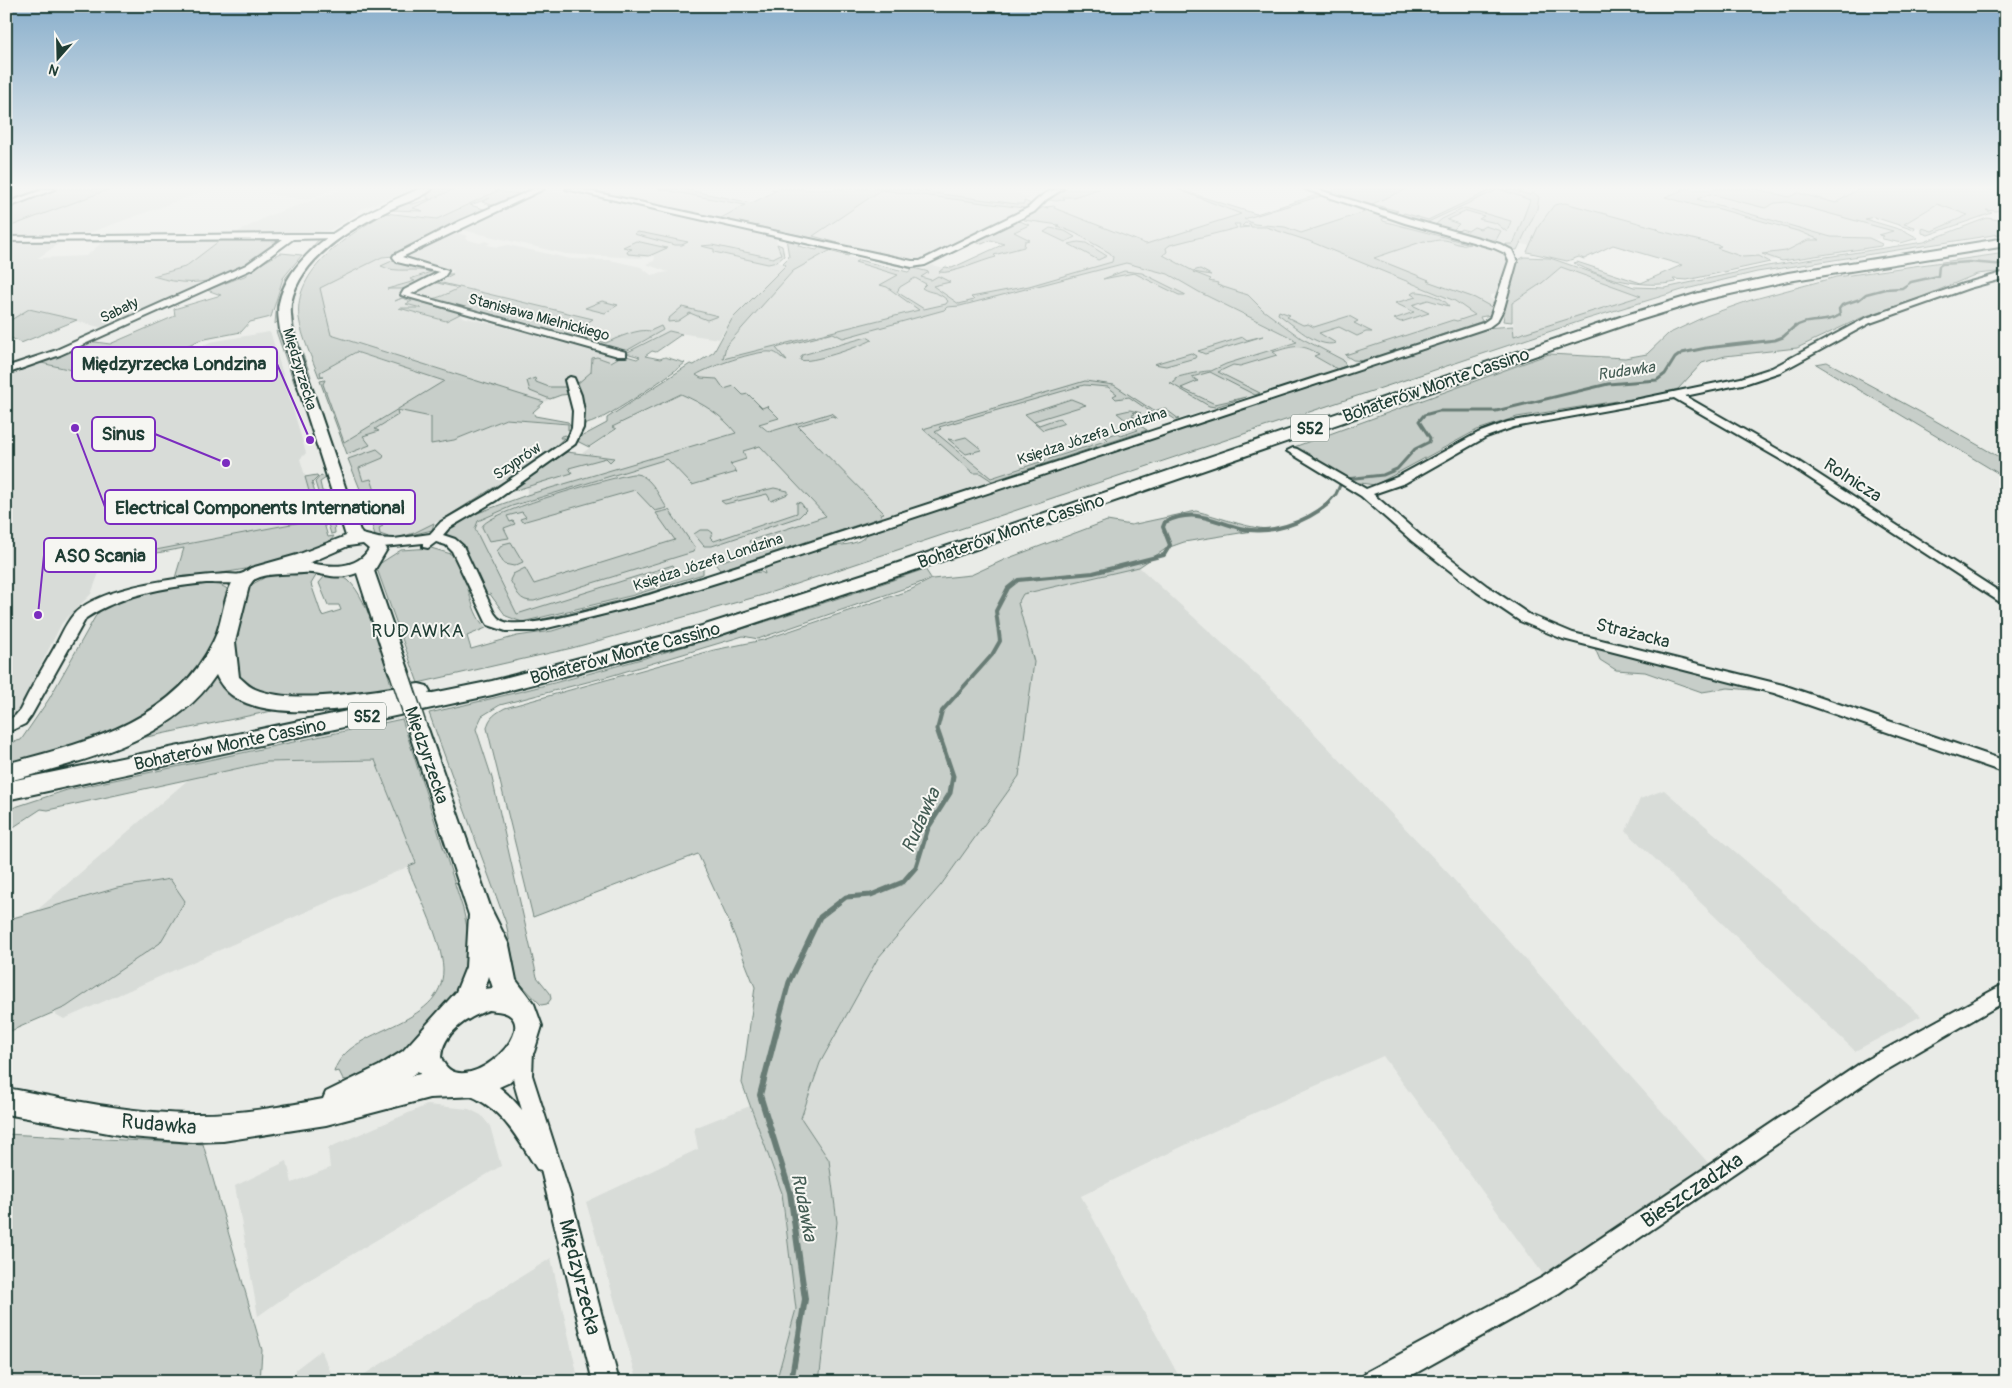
<svg xmlns="http://www.w3.org/2000/svg" width="2012" height="1388" font-family="Pangolin,sans-serif">
<rect width="100%" height="100%" fill="#e9ebe7"/>
<filter id="ink" filterUnits="userSpaceOnUse"><feTurbulence type="fractalNoise" baseFrequency=".02" numOctaves="2"/><feDisplacementMap in="SourceGraphic" scale="10" xChannelSelector="R" yChannelSelector="G"/><feConvolveMatrix kernelMatrix="1 2 1 2 8 2 1 2 1" color-interpolation-filters="sRGB"/></filter>
<g filter="url(#ink)">
<g fill="#d8dcd8">
<polygon points="6,189 46,189 6,205"/>
<polygon points="110,189 219,189 210,192 205,191 89,233 6,234 6,228"/>
<polygon points="274,189 333,189 307,200 267,194"/>
<polygon points="344,189 414,189 356,211 358,213 331,230 320,232 236,233 268,216"/>
<polygon points="449,189 501,189 437,219 393,215"/>
<polygon points="583,189 659,189 746,206 721,218"/>
<polygon points="870,189 1010,189 1008,190 1031,198 1024,201 1023,211 916,261 908,261 810,235"/>
<polygon points="1066,189 1183,189 1256,214 1318,194 1384,216 1494,247 1503,255 1509,257 1497,294 1491,295 1490,298 1495,302 1491,313 1340,362 1346,366 1176,420 1162,411 1154,414 1133,421 1147,430 882,517 847,481 686,377 726,346 793,271 803,264 818,249 914,274 932,265 950,270 1008,244 990,237 1028,221 1047,209 1044,207 1048,206"/>
<polygon points="1407,189 1868,189 1863,219 1911,234 1896,241 1881,238 1826,252 1756,263 1641,226 1550,250 1518,243 1534,208 1530,200 1523,223 1512,244 1370,205"/>
<polygon points="544,190 624,202 775,237 783,256 777,262 787,264 732,319 719,339 672,332 635,353 415,296 412,292 454,271 407,258 406,254 446,234 454,232 468,236 465,239 480,243 485,241 490,243 487,245 498,247 508,245 571,259 610,260 641,267 651,275 668,272 646,264 654,261 655,256 639,258 566,254 463,230 459,227"/>
<polygon points="2006,195 2006,204 1969,215 1932,231 1904,224 1937,204"/>
<polygon points="223,238 185,267 154,276 165,280 196,284 208,283 107,329 30,309 6,323 6,240 64,240 38,258 86,256 105,240"/>
<polygon points="382,257 432,272 397,296 461,314 459,315 463,317 629,357 571,390 544,402 330,335 319,288"/>
<polygon points="1561,267 1605,283 1642,296 1514,336 1512,303 1542,283"/>
<polygon points="269,332 271,334 306,453 300,459 318,519 104,560 91,594 62,623 17,712 6,722 6,375 37,362 107,378 124,375 154,361 166,363 210,342"/>
<polygon points="356,352 445,381 398,410 431,417 431,444 454,440 506,419 568,425 568,430 557,449 449,516 414,533 394,539 378,534 344,446 347,440 344,442 323,384 324,377 320,372"/>
<polygon points="681,394 705,405 718,414 736,433 746,430 832,522 714,564 515,620 464,518 527,495 527,487 575,458 616,430 611,427"/>
<polygon points="1139,567 1270,687 1447,872 1711,1166 1551,1285 1383,1056 1214,1131 1081,1196 1182,1382 819,1382 837,1222 829,1160 801,1118 820,1063 878,958 941,885 1034,662 1018,604 1023,594"/>
<polygon points="375,760 416,863 64,1019 6,986 6,937 190,778 267,762"/>
<polygon points="1664,790 1776,887 1921,1016 1855,1051 1626,831 1640,799"/>
<polygon points="427,1105 469,1109 481,1115 490,1126 501,1166 309,1280 258,1316 235,1186 287,1161 292,1183 330,1168 328,1148"/>
<polygon points="750,1106 782,1193 796,1309 776,1382 638,1382 586,1202 698,1149 694,1128"/>
<polygon points="551,1258 579,1382 352,1382"/>
<polygon points="321,1350 335,1382 295,1382 296,1369"/>
</g>
<g fill="#c7cec9" stroke="#73867e" fill-rule="evenodd">
<polygon points="57,189 110,189 6,228 6,210"/>
<polygon points="434,189 454,189 413,208 423,211 390,210 405,203 412,204 430,199 427,198 428,196 419,195"/>
<polygon points="659,189 683,189 752,203 777,190 771,189 902,189 1017,204 1024,204 1024,201 1032,204 1032,207 1010,217 1024,208 881,190 813,236 838,243 834,243 721,218 745,205"/>
<polygon points="1065,189 1099,189 1073,197 1062,197 1065,199 1057,201 1048,200"/>
<path d="M1177,189L1256,214L1320,194L1337,200H1329L1331,199L1321,196L1244,219L1254,224L1285,227L1301,233L1371,210L1391,218H1382L1383,221L1470,244C1459,248 1451,239 1441,240C1433,240 1432,243 1424,241L1374,258L1429,280L1427,281L1475,298L1495,309L1491,315L1480,317L1482,321L1480,322L1364,361L1353,360L1345,355L1453,320L1457,321L1475,315L1455,301L1309,241L1266,227H1251L1250,224L1245,223L1242,226L1249,227L1239,228L1240,224H1234L1237,228L1170,245L1166,248L1167,252L1163,255L1193,271L1200,269L1211,275L1193,272L1211,279L1209,281L1218,283L1217,285L1248,295L1263,310L1301,338L1343,360L1346,366L1337,369L1314,356L1319,354C1300,343 1294,346 1273,352L1277,355L1240,366L1233,365L1218,372L1260,393L1255,395L1210,372L1192,377L1198,381L1181,388L1215,404L1246,397L1215,407L1209,406L1170,383L1175,382V378C1180,376 1207,370 1211,371L1226,364L1297,342L1293,340L1294,339L1199,292L1168,274L1126,263L960,306L947,307L944,310L843,338L833,333L776,348L787,361C781,359 778,352 771,352C757,350 708,367 696,375L701,378L717,379L724,389L734,386L743,395L748,394L762,408L767,406L779,418L759,424L769,432L831,413L837,418L832,416L798,426L884,513L880,514L882,517L720,570L712,560V557L717,552L723,561L754,550L749,541L826,516L760,446L743,451L746,459L730,464L737,472L692,485L667,459L512,506L478,521L475,529L517,614L673,565L678,574L703,567V574L634,595L522,622L506,616L490,594L487,595L464,547L446,535L451,527L464,518L527,495L736,433C721,414 703,404 681,394L612,427L616,429L589,447L575,440L607,423V418L690,364L694,365L714,352L732,319L786,265L783,263L789,257L786,238L800,241L798,246L817,250L820,246L851,254L848,256L829,251L793,271L726,346L723,359L919,310L887,287L880,285L898,275L855,262L859,260L908,272L912,269L873,260L875,258L929,272L921,277L931,280L938,276L950,282L933,286L959,304L974,300L971,297L1029,286L1112,262L1113,257L1110,253L1075,233L1057,226L1059,225L1024,220V217L1044,207L1048,208L1045,207L1055,206L1054,208L1146,244L1241,214ZM915,278L926,284L922,288C931,294 937,290 948,301L946,304L924,309L897,292L900,287Z"/>
<polygon points="1336,189 1407,189 1372,204 1398,211 1392,213 1327,194"/>
<polygon points="1493,189 1517,191 1521,189 1523,189 1519,192 1529,195 1534,193 1539,197 1537,209 1517,250 1510,249 1506,244 1512,244 1514,242 1530,200 1499,189 1426,223 1400,216 1404,213 1428,220"/>
<polygon points="1681,189 1756,189 1789,197 1798,193 1836,203 1858,189 1989,189 2006,195 2006,208 1996,211 1986,210 1992,213 1928,235 1922,233 1922,228 1932,231 1968,215 1937,204 1904,224 1915,227 1914,230 1874,217 1865,219 1905,231 1918,238 1901,243 1883,239 1881,238 1884,236 1879,235 1893,231 1787,202 1775,203 1765,208 1710,194 1697,199 1831,237 1869,238 1882,244 1881,246 1782,261 1762,254 1786,251 1808,240 1820,240 1801,232 1716,208 1705,208 1665,197 1683,190"/>
<path d="M497,191L521,194L495,206L482,202L490,198L470,205L487,210L395,256L382,257L320,288L331,335L544,402L533,412L535,416L568,422L573,429L568,430V424L506,419L454,440L431,444V417L397,410L398,415L375,429L379,431L363,436L370,445L347,454L320,381L325,380L323,384L344,442L444,381L356,352L320,372L321,376H324L319,377C312,358 302,338 299,318C293,269 349,235 385,213L437,219Z"/>
<path d="M1565,203L1657,228L1660,231L1721,246L1717,248L1743,257L1759,256L1770,262L1687,280L1673,279L1676,282C1643,289 1604,279 1574,263L1577,262L1641,283L1682,265L1613,245L1584,259L1579,257L1567,261L1527,252L1538,227L1554,205Z"/>
<polygon points="1465,208 1511,221 1507,232 1496,223 1479,219 1484,216 1467,211 1447,220 1459,224 1453,230 1435,225 1442,219"/>
<path d="M1987,218L2006,221V233L1757,272L1682,290L1587,319L763,595L572,648L418,683L376,566L401,550L431,548L451,554C471,575 467,610 486,628L467,636L471,649L517,636L552,631L737,575L761,572L765,574L764,570C778,559 800,553 818,548C833,544 861,548 868,532L1485,328L1513,326L1514,336L1641,296L1561,267L1542,283L1512,303V322L1503,321C1506,304 1511,273 1520,259L1524,257L1550,258L1634,287L1665,288L1767,266L1924,242Z"/>
<path d="M1020,221L1029,225L1014,232L1030,240L1025,241L1024,247L994,255L996,257C982,260 951,275 939,272L945,267L952,268L1004,244L991,240L982,244L975,242L1013,222Z"/>
<polygon points="1485,226 1501,231 1496,240 1487,240 1457,232 1461,229 1468,231 1474,227 1480,229"/>
<polygon points="1050,228 1065,231 1075,237 1065,242 1044,232"/>
<path d="M352,231C325,251 287,280 293,319C295,338 305,358 311,377H308C293,325 274,301 319,257C329,247 341,236 352,231Z"/>
<polygon points="637,232 644,233 688,242 682,245 675,245 634,234"/>
<path d="M223,238L282,240C239,272 209,294 153,276L185,267Z"/>
<path d="M320,238L323,241C299,262 277,287 278,321L275,324L277,300L286,277Z"/>
<polygon points="636,241 667,248 649,256 628,254 627,251 632,249 623,247"/>
<polygon points="1078,242 1086,243 1107,256 1098,260 1069,244"/>
<polygon points="777,244 782,246 784,256 777,262 768,264 714,252 714,249 701,246 712,245 773,258 781,254"/>
<polygon points="281,253 302,255 283,278 271,317 250,322 241,332 200,340 116,377 107,378 37,362 88,341 110,344 175,316 174,309 221,295 207,290 247,275 247,271"/>
<polygon points="2006,253 2006,271 1977,274 1917,299 1863,317 1797,348 1725,356 1702,363 1678,389 1655,395 1517,417 1477,430 1375,485 1353,482 1294,449 1294,447 1549,354 1625,358 1647,354 1668,334 1706,316 1751,300 1836,277"/>
<path d="M392,261L438,272V273L408,289H387L415,281L410,279L431,272C414,267 397,274 381,266Z"/>
<polygon points="1124,271 1142,273 1186,295 1179,295 1134,273 1103,279"/>
<path d="M448,274H453L438,282L593,319L571,333L606,343C617,338 639,328 650,331L661,326L663,330L626,351L411,294V293L430,284L415,292C426,307 446,294 459,288L433,282Z"/>
<path d="M1414,292C1424,291 1445,298 1449,306L1428,300L1412,305L1429,313L1401,322L1394,319L1414,312L1395,303L1416,297L1411,294Z"/>
<polygon points="404,297 410,299 462,313 446,321 399,308 421,308 406,304 412,301 402,298 395,301"/>
<polygon points="602,301 618,305 605,313 585,308"/>
<polygon points="682,307 718,316 707,320 690,313 678,321 668,322 668,319"/>
<polygon points="29,309 77,320 21,343 6,335 6,323"/>
<path d="M1279,311L1290,315L1287,317L1303,325L1308,324L1314,327L1349,316L1358,321L1354,323L1372,332H1366L1357,336L1339,327L1319,333L1336,343C1317,349 1293,324 1278,314Z"/>
<polygon points="276,331 281,333 297,383 295,385"/>
<path d="M669,331L682,334L656,352L652,351L645,356L660,359L665,357L685,363C671,374 598,426 584,424L577,384L591,372L592,358L597,357L611,362L623,355L637,359L640,357L626,353Z"/>
<polygon points="1263,336 1205,354 1198,351 1243,337 1247,340"/>
<path d="M867,337L872,340C859,347 809,364 800,360L802,355Z"/>
<polygon points="1191,353 1196,356 1195,358 1166,366 1154,364"/>
<polygon points="1827,362 1920,412 2006,461 2006,478 1816,364"/>
<polygon points="535,378 536,382 549,387 569,387 572,394 561,395 550,399 530,391 527,381"/>
<polygon points="1085,381 1114,385 1154,411 1164,408 1179,419 1176,420 1162,411 1154,414 1129,397 1116,399 1113,396 1117,394 1108,387 1084,385 939,427 941,429 935,432 991,478 1108,440 1105,437 1117,433 1121,436 1138,430 1117,413 1130,410 1141,413 1133,412 1135,414 1132,415 1134,417 1127,419 1135,417 1138,419 1133,421 1147,430 992,481 980,473 973,473 923,429"/>
<polygon points="1071,399 1086,405 1034,421 1039,425 1059,418 1065,423 1043,430 1025,414"/>
<polygon points="566,435 568,437 566,442 490,495 448,518 445,518 546,455 564,438 560,438 561,436"/>
<polygon points="966,437 981,449 981,450 966,454 948,439 954,440"/>
<polygon points="377,449 384,455 383,458 359,468 363,481 371,479 384,517 376,520 383,526 379,528 380,534 394,539 414,533 434,523 432,530 394,539 392,539 375,536 366,504 348,459"/>
<polygon points="567,452 614,458 610,462 606,458 569,468 572,473 503,494"/>
<path d="M633,474C650,473 658,495 667,508L655,511L635,490L522,522L520,519L526,517L522,512L507,516L510,522L513,521L515,524L504,528L509,538L489,541L482,527C486,512 613,477 633,474Z"/>
<path d="M317,475L318,477L312,483L328,537L334,536C320,561 212,575 183,578H175L184,548L103,563L104,560L317,519L305,477Z"/>
<polygon points="321,475 326,478 320,482 322,491 331,494 335,533 331,534 315,482"/>
<polygon points="774,488 788,491 788,494 771,501 767,494 725,504 721,501"/>
<polygon points="797,502 801,503 806,510 799,517 712,546 704,546 694,534 700,530 709,530 713,533 710,537 714,541 797,513"/>
<path d="M669,510L695,548L693,552L534,601C519,602 517,592 510,580L513,574L525,568L534,584L675,540L656,513Z"/>
<path d="M1196,511C1219,517 1241,526 1265,529L1184,542L1167,548L1139,567L1023,594L1018,603L1034,662L1019,776L941,885L878,958L820,1063L801,1118L829,1160L837,1222L819,1382H776L796,1309L782,1193L742,1083L755,987L729,922L698,854L533,917L487,728C489,717 496,713 505,708L714,650L763,640L910,590L932,579L971,575L1006,559L1107,521L1131,525Z"/>
<polygon points="511,542 523,562 514,566 504,564 497,551 503,544"/>
<path d="M925,569L931,578L917,584L772,634L758,639L743,636L610,676L500,705L482,716L476,729L492,778L537,977L550,993L551,999L547,1004L541,1005L517,980L506,923L429,713C597,676 762,625 925,569Z"/>
<path d="M311,571L317,574L311,584L322,616L341,610L339,605H328L319,583L325,576C332,576 342,576 348,580C370,600 384,662 392,688C356,694 254,714 236,671C232,661 234,647 236,637C240,621 242,599 251,585L269,575Z"/>
<polygon points="701,578 612,605 526,623 634,597"/>
<path d="M218,584L226,588L228,591L212,647L188,687L131,728L6,766V744L21,740L49,699L95,617C98,613 102,609 106,606C127,595 194,583 218,584Z"/>
<polygon points="1594,646 1778,692 1728,688 1702,692 1645,672 1616,670 1600,660"/>
<path d="M219,669C218,701 246,706 272,711L137,739L192,702Z"/>
<path d="M402,719L463,909L472,950L463,985L430,1020L403,1055L350,1081L343,1079L339,1071L334,1072C347,1025 444,1029 443,969C442,942 420,897 409,871V866L416,863L375,760L267,762L48,810L41,809L6,832V810L67,790Z"/>
<polygon points="170,879 185,901 160,943 66,1007 6,1033 6,920 117,888"/>
<polygon points="6,1134 203,1144 262,1350 260,1382 6,1382"/>
</g>
<g fill="none" stroke-linecap="round" stroke-linejoin="round">
<path stroke="#687c75" stroke-width="2.5" d="M1794,328C1806,317 1825,325 1840,315L1839,309L1842,305L1860,299L1866,294L1885,289L1902,288L1911,282L1938,276L1939,266L1942,264L1969,262L2006,265"/>
<g stroke="#687c75" stroke-width="3">
<polyline points="1346,479 1383,475 1397,469 1415,449 1429,442 1430,438 1419,421 1424,415 1439,411 1496,411 1608,384 1657,380 1665,374 1675,358 1682,353 1706,348 1775,340 1783,337 1795,326"/>
<polyline points="1327,504 1336,494 1342,481"/>
</g>
<path stroke="#687c75" stroke-width="4" d="M937,730L942,711L992,655L1000,641L996,611L1008,588L1018,580L1093,573L1164,555L1170,545L1163,527L1165,522C1195,508 1210,520 1239,528C1269,536 1305,523 1329,503"/>
<polyline stroke="#687c75" stroke-width="5" points="779,1019 789,982 820,917 846,897 871,895 903,882 916,867 928,828 950,793 953,776 937,729"/>
<polyline stroke="#687c75" stroke-width="6" points="780,1018 760,1095 790,1192 805,1299 791,1382"/>
<defs>
<g id="minor">
<polygon points="45,189 55,189 6,208 6,203"/>
<polygon points="534,189 544,189 402,257 448,271 444,277 411,294 626,352 626,356 618,356 401,295 404,290 439,272 397,262 393,257 394,255 460,221"/>
<path d="M566,189H579L912,261H920L1028,208C1039,198 1048,188 1063,189L1047,199L1034,212L925,265L912,267Z"/>
<path d="M1305,189H1316L1411,219L1500,244L1512,250L1517,261L1504,308L1497,321L1489,327L722,581L658,601L535,631H506L488,625L486,622L452,551L446,545L436,542L428,548L423,547V543L383,547L369,545L367,542L373,538L394,539L430,534L441,522L487,495L567,440L572,428L573,411L565,380L570,377L574,378L581,395L584,411L583,428L575,444L495,501L449,528L443,535L455,539L463,546L494,613C498,619 502,622 509,623C546,626 611,604 649,595L1483,323L1490,318L1509,261L1505,253L1494,248L1405,223Z"/>
<polygon points="292,234 338,234 342,236 338,238 293,239 252,269 60,355 6,374 6,367 54,351 246,265 283,239 6,241 6,237"/>
<polygon points="2006,272 2006,278 1969,288 1870,323 1780,372 1747,383 1685,396 1793,458 2006,596 2006,606 1785,462 1674,398 1514,427 1486,437 1405,483 1373,494 1420,535 1487,586 1530,615 1573,633 1783,685 2006,761 2006,773 1774,693 1563,639 1520,621 1477,592 1412,541 1361,496 1287,451 1293,448 1297,449 1366,489 1397,477 1478,433 1508,422 1630,401 1741,378 1772,368 1864,319 1963,284"/>
<path d="M227,574L244,575L251,579C245,585 216,583 206,583C165,587 121,595 86,618L31,716L25,724L6,733V721L15,716L20,710C30,689 42,669 53,650C60,638 65,624 74,614C102,585 189,576 227,574Z"/>
<polygon points="2006,983 2006,1001 1878,1075 1559,1293 1400,1382 1361,1382 1365,1373 1543,1277 1864,1061"/>
<path d="M523,1042L530,1044L533,1051L532,1075L571,1197L619,1382H593L541,1170L537,1169C515,1135 503,1108 464,1093L461,1086L464,1079C486,1071 509,1094 522,1110C516,1089 506,1066 516,1044Z"/>
</g>
<g id="major">
<path d="M419,189H432C423,198 403,203 391,209C352,228 300,257 291,303C290,311 292,322 292,330L360,531L362,534L378,538L387,549L374,571L409,672L406,677L399,678L392,677L389,672L357,573C333,582 323,571 303,573C289,574 272,573 260,577C251,580 248,585 238,583L235,579L251,568L297,555L346,536L280,330C279,322 277,311 279,303C291,245 370,210 419,189ZM363,544L369,549C357,570 330,567 309,563L348,546Z"/>
<path d="M418,722L425,724L428,729L491,909L509,945L516,980L534,1004L542,1026L534,1052L523,1069L508,1083L479,1096L429,1098L326,1125L223,1141L192,1142L130,1137L6,1114V1088C67,1099 128,1113 191,1114C235,1115 280,1107 323,1099L326,1092L379,1066L403,1051L456,992L466,967L469,915L408,729L411,724ZM489,976L493,988L485,989ZM489,1010C495,1011 503,1011 508,1014C540,1033 457,1105 441,1057C443,1033 467,1017 489,1010ZM418,1071L420,1074L411,1076Z"/>
</g>
<path id="highway" d="M2006,238V246L1788,281L1708,299L1633,322L909,572L716,636L492,695L6,800V782L376,705C333,710 237,726 216,675C171,743 80,761 6,782V764C84,743 174,722 213,642C224,621 222,595 237,575L244,573L251,575L254,579L249,586L235,642L239,677C244,681 249,687 255,689C295,706 375,690 419,684L427,686L430,691L428,694L492,681L702,626L895,564L1623,316L1699,293L1788,273Z"/>
</defs>
<use href="#minor" stroke="#1f3d34" stroke-width="4"/>
<use href="#major" stroke="#1f3d34" stroke-width="4"/>
<use href="#highway" stroke="#1f3d34" stroke-width="4"/>
<use href="#minor" fill="#f6f6f2" fill-rule="evenodd"/>
<use href="#major" fill="#f6f6f2" fill-rule="evenodd"/>
<use href="#highway" fill="#f6f6f2" fill-rule="evenodd"/>
<defs>
<polyline id="major-bridge" points="399,672 418,729"/>
</defs>
<use href="#major-bridge" stroke="#1f3d34" stroke-width="21" stroke-linecap="butt"/>
<use href="#major-bridge" stroke="#f6f6f2" stroke-width="18"/>
</g>
</g>
<linearGradient id="sky" x2="0" y2="1"><stop stop-color="#88aecb"/><stop offset="0.49" stop-color="#f5f6f4"/><stop offset="1" stop-color="#f5f6f4" stop-opacity="0"/></linearGradient>
<rect width="2012" height="383" fill="url(#sky)"/>
<g text-anchor="middle" stroke-width="4" stroke-linejoin="round" paint-order="stroke">
<g font-size="15" fill="#1f3d34" stroke="#f6f6f2">
<text transform="translate(119 310) rotate(-26)" y="5">Sabały</text>
<text transform="translate(539 317) rotate(15)" y="5">Stanisława Mielnickiego</text>
<text transform="translate(300 369) rotate(73)" y="5">Międzyrzecka</text>
<text transform="translate(1092 436) rotate(-18)" y="5">Księdza Józefa Londzina</text>
<text transform="translate(517 461) rotate(-34)" y="5">Szyprów</text>
<text transform="translate(708 562) rotate(-18)" y="5">Księdza Józefa Londzina</text>
</g>
<g font-size="16" font-style="italic" fill="#445c54" stroke="#f6f6f2">
<text transform="translate(1626 370) rotate(-8)" y="6">Rudawka</text>
</g>
<g fill="#f6f6f2" stroke="#60746d" stroke-width="1">
<rect x="1291" y="414.5" width="38" height="27" rx="4"/>
<rect x="348" y="702.5" width="38" height="27" rx="4"/>
</g>
<g font-size="16" font-weight="bold" fill="#1f3d34">
<text x="1310" y="434">S52</text>
<text x="367" y="722">S52</text>
</g>
<g font-size="18" fill="#1f3d34" stroke="#f6f6f2">
<text transform="translate(1436 385) rotate(-19)" y="6">Bohaterów Monte Cassino</text>
<text transform="translate(1853 480) rotate(33)" y="6">Rolnicza</text>
<text transform="translate(1011 531) rotate(-19)" y="6">Bohaterów Monte Cassino</text>
<text transform="translate(1633 633) rotate(14)" y="6">Strażacka</text>
<text transform="translate(625 653) rotate(-15)" y="6">Bohaterów Monte Cassino</text>
<text transform="translate(230 744) rotate(-12)" y="6">Bohaterów Monte Cassino</text>
<text transform="translate(427 755) rotate(71)" y="6">Międzyrzecka</text>
</g>
<g font-size="19" letter-spacing="1" fill="#1f3d34" stroke="#f6f6f2">
<text x="418" y="637">RUDAWKA</text>
</g>
<g font-size="19" font-style="italic" fill="#445c54" stroke="#f6f6f2">
<text transform="translate(920 820) rotate(-66)" y="7">Rudawka</text>
<text transform="translate(805 1207) rotate(79)" y="7">Rudawka</text>
</g>
<g font-size="21" fill="#1f3d34" stroke="#f6f6f2">
<text transform="translate(159 1124) rotate(5)" y="7">Rudawka</text>
<text transform="translate(1692 1190) rotate(-34)" y="7">Bieszczadzka</text>
<text transform="translate(580 1277) rotate(76)" y="7">Międzyrzecka</text>
</g>
</g>
<path fill="none" stroke="#7b2cbf" stroke-width="2" d="M310 440L277 364M226 463L155 434M75 428L105 507M38 615L44 555"/>
<g fill="#7b2cbf" stroke="#f6f6f2" stroke-width="2">
<circle cx="310" cy="440" r="5"/>
<circle cx="226" cy="463" r="5"/>
<circle cx="75" cy="428" r="5"/>
<circle cx="38" cy="615" r="5"/>
</g>
<g fill="#f6f6f2" stroke="#7b2cbf" stroke-width="2">
<rect x="72" y="347" width="205" height="34" rx="5"/>
<rect x="92" y="417" width="63" height="34" rx="5"/>
<rect x="105" y="490" width="310" height="34" rx="5"/>
<rect x="44" y="538" width="112" height="34" rx="5"/>
</g>
<g font-size="19" text-anchor="middle" font-weight="bold" fill="#1f3d34">
<text x="174" y="370">Międzyrzecka Londzina</text>
<text x="123" y="440">Sinus</text>
<text x="260" y="514">Electrical Components International</text>
<text x="100" y="562">ASO Scania</text>
</g>
<rect width="2012" height="1388" fill="none" stroke="#f6f6f2" stroke-width="25"/>
<rect x="12" y="12" width="1987" height="1363" fill="none" stroke="#1f3d34" stroke-width="2" filter="url(#ink)"/>
<g transform="translate(58 58) rotate(200)" stroke="#f6f6f2" stroke-width="4" paint-order="stroke">
<path d="M0-4L9 19L0 12L-9 19Z" fill="#1f3d34"/>
<text y="-8" font-size="14" font-weight="bold" text-anchor="middle" fill="#1f3d34">N</text>
</g>
</svg>
